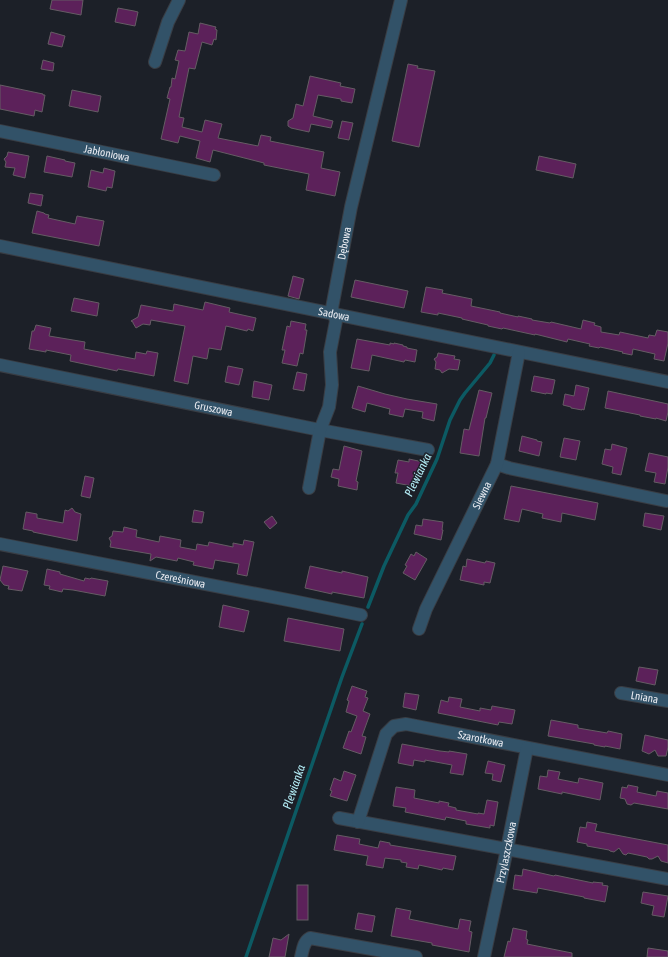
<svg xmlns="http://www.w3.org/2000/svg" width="668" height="957" font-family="'Asap Condensed',sans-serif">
<rect width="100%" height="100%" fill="#1c2028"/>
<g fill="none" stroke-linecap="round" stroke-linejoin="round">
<g stroke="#0c5a63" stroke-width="3.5">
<polyline points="368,607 384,566 408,515 416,504 437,459 450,420 460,400 465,393 490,363 494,355"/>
<polyline points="246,957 342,677 362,624"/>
</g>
</g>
<g fill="#5c215a" stroke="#655c64">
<polygon points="52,0 83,0 81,15 50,9"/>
<polygon points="118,8 134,11 138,12 135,26 115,22"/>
<polygon points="200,23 216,27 215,29 217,30 216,40 214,39 212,45 202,42 195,69 189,68 179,117 184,118 182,127 202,132 205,120 222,124 218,138 258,146 261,135 271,137 270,141 324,152 321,168 340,172 335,196 306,190 309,174 264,165 264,163 213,150 210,162 196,158 200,141 180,136 178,143 161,139 170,99 167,98 170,87 171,87 172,78 175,79 179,61 175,60 178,50 185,51 189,32 198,34"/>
<polygon points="51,32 65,36 62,47 48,44"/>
<polygon points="43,60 54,63 53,71 41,69"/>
<polygon points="408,64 418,66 417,68 435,71 419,147 392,141"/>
<polygon points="310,76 341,83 340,86 355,89 352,103 341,101 341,99 318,95 313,116 333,121 331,128 311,124 309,132 291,128 288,126 288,121 293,118 296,104 303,106"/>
<polygon points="0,85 43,94 43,95 45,95 42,112 35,110 34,116 0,109"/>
<polygon points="72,90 101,96 98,112 69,106"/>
<polygon points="342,121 353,123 349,140 338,138"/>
<polygon points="8,152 29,156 25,178 13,175 15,168 5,167 6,162 4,159 7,156"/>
<polygon points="47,156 65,160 65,161 75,163 72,177 44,172"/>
<polygon points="539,156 576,164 573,178 536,170"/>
<polygon points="104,168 115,171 112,188 107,187 106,191 88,187 91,170 103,173"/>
<polygon points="30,193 43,195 41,206 28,203"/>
<polygon points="37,211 44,213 45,214 49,215 48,218 75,224 77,216 104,221 99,246 32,233"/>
<polygon points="293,276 304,279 299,299 288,296"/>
<polygon points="355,280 408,291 404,308 351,297"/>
<polygon points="426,287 443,290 442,293 472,299 471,306 500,312 500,313 518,317 518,316 532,319 532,320 550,323 551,322 581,329 583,320 595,323 594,325 601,327 601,332 619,335 620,332 648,338 649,335 655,336 657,330 668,332 668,343 664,361 654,359 655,354 633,349 632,355 622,353 623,352 600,347 599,348 589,346 590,344 568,339 567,342 535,334 535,335 503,328 502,329 488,326 488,325 462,319 462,318 438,313 438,315 421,312"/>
<polygon points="74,298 99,303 97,316 71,311"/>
<polygon points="205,302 230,308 229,312 256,318 253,331 248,329 247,331 226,326 221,350 209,348 207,359 193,356 188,384 174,381 185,326 151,320 150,325 143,324 136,328 133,323 133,322 131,321 138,317 141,305 173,311 174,304 203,310"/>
<polygon points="291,321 306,324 305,330 307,330 303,354 300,353 297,366 282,363 285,350 282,350 287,326 290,327"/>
<polygon points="36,325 51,328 49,336 85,342 84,349 135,359 136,352 146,354 147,351 158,353 154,376 118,369 117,371 70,361 71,355 46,350 46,352 29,349 32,331 34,331"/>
<polygon points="357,339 390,345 390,343 394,344 394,343 403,345 403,346 407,347 407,348 417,350 415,362 405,360 404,362 372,355 369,371 351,368"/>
<polygon points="438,353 455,356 454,359 460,360 458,370 449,369 442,373 440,370 435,369 436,362 434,359 437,357"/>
<polygon points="228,366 243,369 239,385 225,382"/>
<polygon points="297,372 307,374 304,391 293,389"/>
<polygon points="534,376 555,380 552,394 546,393 546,394 531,391"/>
<polygon points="254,381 272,385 269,400 252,397"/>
<polygon points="576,385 589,388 584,410 582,409 582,410 571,408 571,407 563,405 565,394 574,396"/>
<polygon points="358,386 385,394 407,399 437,404 434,421 422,418 423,412 405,409 403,417 389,414 390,409 367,403 365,412 352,408"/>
<polygon points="479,390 492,393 486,418 485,418 479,456 460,453 464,429 469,430"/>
<polygon points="608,391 668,404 668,412 666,421 656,418 656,419 640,416 640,415 605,408"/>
<polygon points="522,436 537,440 537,441 542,442 539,456 519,451"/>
<polygon points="564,438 580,441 576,460 560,457"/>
<polygon points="612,444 627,448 621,475 612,473 613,467 602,464 605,449 611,450"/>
<polygon points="344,446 362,451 356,481 358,482 357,490 338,486 339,479 331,477 333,469 339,470"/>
<polygon points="649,453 668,457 668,467 665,484 654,482 656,473 645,471"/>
<polygon points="409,459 423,462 421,475 414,474 412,486 396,483 398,473 395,473 398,460 409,462"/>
<polygon points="85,476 94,478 90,498 81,496"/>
<polygon points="511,486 598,503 595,520 562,513 561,522 542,518 543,514 522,509 519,522 504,519"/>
<polygon points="72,508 75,512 81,514 77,541 33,532 33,531 23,529 26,512 37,514 37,518 63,523 65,510 68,511"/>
<polygon points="194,510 204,512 202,523 192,522"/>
<polygon points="645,513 664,516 661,530 643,526"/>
<polygon points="272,516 277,523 270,529 264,522"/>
<polygon points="423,519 443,522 442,530 443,530 441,540 414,534 416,525 422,526"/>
<polygon points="124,527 137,530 136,537 159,542 160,536 181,540 180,547 196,550 197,544 208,546 209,542 233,547 233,543 243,545 244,540 254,542 247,576 237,574 239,564 215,560 213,569 193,565 194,562 178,558 177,561 156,557 150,561 151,554 110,547 111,542 109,538 112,536 113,531 123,532"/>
<polygon points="416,552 427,559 415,580 403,573 407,566 405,565 411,554 414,556"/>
<polygon points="467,559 485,563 486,561 495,563 490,583 484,582 484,585 460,580 463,566 466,567"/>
<polygon points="3,566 28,571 22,591 8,589 9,586 4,585 0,580"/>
<polygon points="310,566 342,573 342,571 368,577 364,598 332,592 332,594 305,588"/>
<polygon points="47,569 60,572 60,574 84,581 85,578 90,579 91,578 108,581 105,596 73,590 63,589 62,592 49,589 50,586 44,585"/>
<polygon points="223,605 249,611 244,632 219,627"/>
<polygon points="288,618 344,629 340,651 284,641"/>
<polygon points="639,667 658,670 655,685 636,681"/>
<polygon points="352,686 367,691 365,697 368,698 363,711 370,714 362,736 366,737 361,754 343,748 349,731 351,732 357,716 346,712 349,701 347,700"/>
<polygon points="405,693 419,695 416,710 403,707"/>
<polygon points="449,697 462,699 460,707 480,711 480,708 491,710 492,706 515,710 512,724 499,722 498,725 438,713 441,700 448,702"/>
<polygon points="551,720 578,725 578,728 607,733 608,731 622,734 620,749 605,746 605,747 594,745 594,744 548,736"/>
<polygon points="645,735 668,740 668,747 666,756 658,756 655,750 649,754 642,751"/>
<polygon points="402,744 440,751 449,752 449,751 467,754 463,775 450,773 452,765 425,760 425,762 414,760 413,766 398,763"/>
<polygon points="488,761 505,765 501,782 492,780 493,774 485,773"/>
<polygon points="548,770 560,772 558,779 578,783 579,778 603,783 600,800 562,792 562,794 538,789 540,776 547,777"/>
<polygon points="344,771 356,775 347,801 330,796 332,791 330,790 334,778 341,781"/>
<polygon points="628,785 638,787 637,792 656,796 657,791 668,793 668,809 634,803 631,805 627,804 625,799 620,798 622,787 627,788"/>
<polygon points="396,787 415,790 414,798 439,803 439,801 449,803 448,806 456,808 456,810 478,814 478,813 484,814 487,800 498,802 494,826 490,825 490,828 466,824 466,821 446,817 445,820 405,812 406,808 393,806"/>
<polygon points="587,822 597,824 595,831 668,845 668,863 661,861 658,856 652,859 649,859 647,857 628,853 626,855 623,854 619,848 614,852 610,851 609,850 587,846 587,844 577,842 580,827 586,828"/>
<polygon points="337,835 360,839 359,844 378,848 380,841 390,843 390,845 456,856 453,870 443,868 442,870 419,865 418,869 406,867 407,863 401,862 401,860 385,858 383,868 366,865 368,856 334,850"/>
<polygon points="523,869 554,876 555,875 593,883 593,882 603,883 602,885 608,886 605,902 584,898 584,897 538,888 537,893 513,889 515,875 522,876"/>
<rect x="297" y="885" width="11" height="35"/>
<polygon points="643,892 668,896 664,917 652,915 654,906 641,903"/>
<polygon points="396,908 411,911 409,919 458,929 460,919 471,921 469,931 472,932 469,952 432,945 432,943 391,936"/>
<polygon points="358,913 375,916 372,932 355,929"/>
<polygon points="513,928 527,931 526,939 528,940 527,944 572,953 572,957 504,957 508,941 510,942"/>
<polygon points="289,934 285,957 269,957 273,938 281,940"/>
<polygon points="648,948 668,951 668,957 647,957"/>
</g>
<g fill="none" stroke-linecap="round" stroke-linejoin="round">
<defs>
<g id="minor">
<polyline points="155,62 168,22 179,0"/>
<path id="s1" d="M0,131L214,175"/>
<path id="s2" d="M0,246L668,382"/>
<path id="s3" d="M0,365L320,430L428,450"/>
<polyline points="497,464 509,468 666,501"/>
<path id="s4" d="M309,488L320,430L329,407L332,385L330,352L336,321L332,308L351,207L401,0"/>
<path id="s5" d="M0,544L293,601L361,615"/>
<path id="s6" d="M419,629L426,609L497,464L519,352"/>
<path id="s7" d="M621,693L668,701"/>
<polyline points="339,818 668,879"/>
<path id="s8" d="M358,822L386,734L394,726L406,724L668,775"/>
<path d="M301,957C303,950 303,942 310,938L416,957"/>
<path id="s9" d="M484,957L507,849L527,748"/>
</g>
</defs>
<use href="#minor" stroke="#393d44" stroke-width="14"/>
<use href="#minor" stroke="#325268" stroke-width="12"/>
</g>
<g text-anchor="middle" stroke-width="3" stroke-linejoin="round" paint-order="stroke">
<g font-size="11" fill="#eaecf2" stroke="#1c2028">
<text dy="4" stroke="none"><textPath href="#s1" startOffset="109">Jabłoniowa</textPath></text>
<text dy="4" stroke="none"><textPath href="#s4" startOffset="250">Dębowa</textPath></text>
<text dy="4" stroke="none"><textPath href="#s2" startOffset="341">Sadowa</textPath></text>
<text dy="4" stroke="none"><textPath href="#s3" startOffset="218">Gruszowa</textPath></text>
<text dy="4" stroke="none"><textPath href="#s6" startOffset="148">Siewna</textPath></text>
<text dy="4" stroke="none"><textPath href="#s5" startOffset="184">Czereśniowa</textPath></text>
<text dy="4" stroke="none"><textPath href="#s7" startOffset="24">Lniana</textPath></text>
<text dy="4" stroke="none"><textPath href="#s8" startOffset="192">Szarotkowa</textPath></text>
<text dy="4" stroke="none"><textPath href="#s9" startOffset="107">Przylaszczkowa</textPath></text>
</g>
<g font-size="12" font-style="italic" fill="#b4edf6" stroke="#1c2028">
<text transform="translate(418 475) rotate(-64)" y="4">Plewianka</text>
<text transform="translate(294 787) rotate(-71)" y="4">Plewianka</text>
</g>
</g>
</svg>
